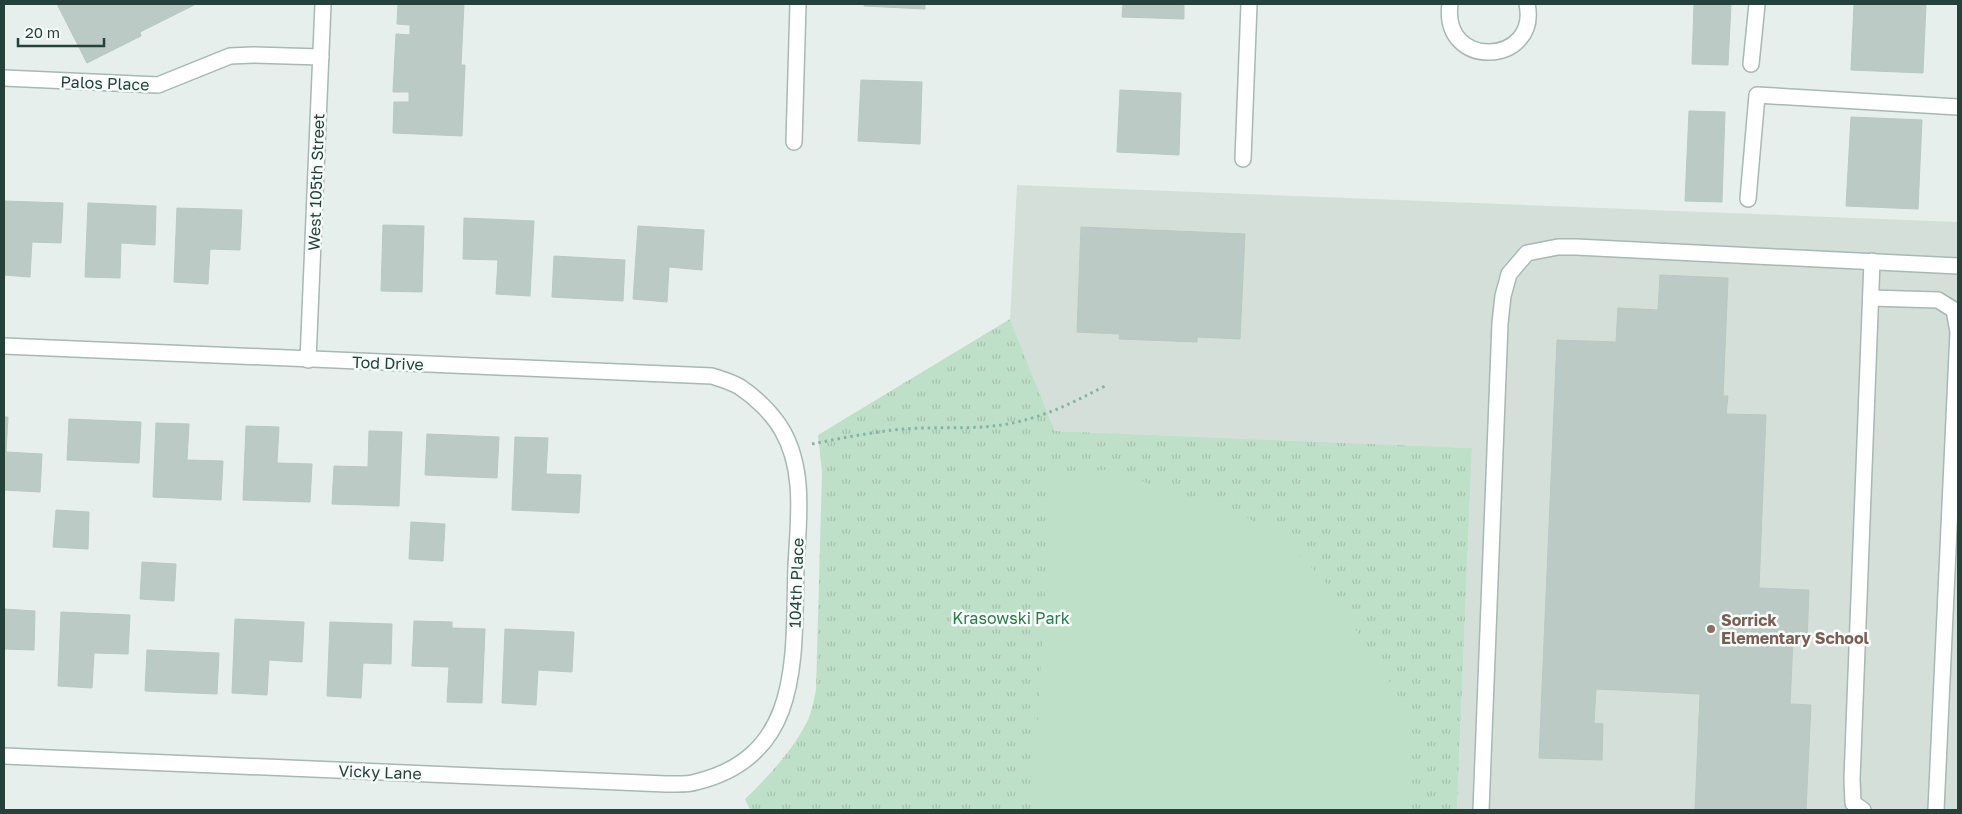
<svg xmlns="http://www.w3.org/2000/svg" width="1962" height="814" font-family="'Golos Text',sans-serif">
<defs>
<pattern id="grass-tufts" width="24" height="20" patternUnits="userSpaceOnUse" patternTransform="scale(1.25)"><rect width="24" height="20" fill="#bfe0c8"/><path d="M3 7l-1-3M5 7V3M7 7l1-3M15 17l-1-3M17 17v-4M19 17l1-3" fill="none" stroke="#a4c1ad"/></pattern>
</defs>
<rect width="100%" height="100%" fill="#e6efeb"/>
<polygon fill="#d4dfda" points="1017,185 1958,222 1958,810 1457,810 1472,448 1055,431 1010,319"/>
<path fill="url(#grass-tufts)" d="M1010,319L1055,431L1472,448L1457,810H750L745,799C769,776 793,750 808,720C812,711 814,699 816,690L822,472L818,435Z"/>
<polygon fill="#bfe0c8" points="1117,470 1165,491 1232,510 1281,536 1323,579 1405,706 1408,754 1407,810 1033,810 1052,471"/>
<g fill="#bbcac4" stroke="#b8c9c2">
<polygon points="57,4 193,4 194,5 140,32 141,36 87,63"/>
<polygon points="398,4 464,4 461,65 465,65 462,136 393,133 394,102 409,102 409,92 393,92 396,34 410,35 410,25 397,24"/>
<polygon points="864,4 925,4 925,9 864,6"/>
<polygon points="1123,4 1184,4 1184,19 1122,17"/>
<polygon points="1694,4 1731,4 1728,65 1692,64"/>
<polygon points="1854,4 1926,4 1923,73 1851,70"/>
<polygon points="861,80 922,82 920,144 858,141"/>
<polygon points="1120,90 1181,93 1179,155 1117,152"/>
<polygon points="1689,111 1725,112 1722,202 1685,201"/>
<polygon points="1851,117 1922,120 1918,209 1846,206"/>
<polygon points="4,201 63,203 61,243 32,242 30,277 4,275"/>
<polygon points="88,203 156,206 155,245 121,243 120,278 85,277"/>
<polygon points="177,208 242,210 240,250 210,249 208,284 174,282"/>
<polygon points="464,218 534,221 530,296 496,294 498,260 463,259"/>
<polygon points="383,225 424,226 422,292 381,291"/>
<polygon points="638,226 704,230 702,270 669,267 667,302 633,299"/>
<polygon points="1081,227 1245,234 1240,339 1197,337 1197,342 1119,339 1120,334 1077,332"/>
<polygon points="554,256 625,260 623,301 552,297"/>
<polygon points="1660,275 1728,278 1723,396 1728,396 1726,414 1766,415 1759,588 1809,590 1807,640 1793,640 1790,704 1811,705 1806,810 1695,810 1700,694 1596,689 1594,723 1603,724 1602,760 1539,758 1557,340 1616,342 1618,308 1658,310"/>
<polygon points="4,417 8,417 6,452 42,454 40,492 4,490"/>
<polygon points="69,419 141,422 139,463 67,460"/>
<polygon points="156,423 189,424 187,460 223,461 221,500 153,497"/>
<polygon points="246,426 279,427 277,463 312,464 310,502 243,500"/>
<polygon points="369,431 402,432 399,506 332,504 334,466 368,467"/>
<polygon points="427,434 499,437 497,478 425,475"/>
<polygon points="515,437 548,438 546,474 581,475 579,513 512,510"/>
<polygon points="56,510 89,512 88,549 53,547"/>
<polygon points="411,522 445,524 443,561 409,559"/>
<polygon points="142,562 176,564 174,601 140,599"/>
<polygon points="4,609 35,611 34,650 4,649"/>
<polygon points="61,612 130,615 128,654 94,653 92,688 58,686"/>
<polygon points="235,619 304,622 302,662 269,660 267,695 232,693"/>
<polygon points="414,621 452,622 452,628 485,629 482,703 447,702 449,667 412,666"/>
<polygon points="330,622 392,624 391,664 363,663 361,698 327,696"/>
<polygon points="505,629 574,632 572,672 538,670 536,705 502,703"/>
<polygon points="147,650 219,653 217,694 145,691"/>
</g>
<g fill="none" stroke-linecap="round" stroke-linejoin="round">
<defs>
<g id="service">
<polyline points="1751,64 1757,4"/>
<polyline points="4,78 158,85 230,56 253,55 321,57"/>
<polyline points="794,142 798,4"/>
<polyline points="1243,159 1249,4"/>
<polyline points="1748,199 1757,95 1958,107"/>
<polyline points="1871,298 1938,300 1954,310 1958,332 1936,810"/>
<polyline points="1481,810 1500,323 1503,296 1509,274 1527,253 1558,247 1576,247 1958,266"/>
<polyline points="1863,810 1853,803 1852,779 1872,261"/>
</g>
<g id="minor">
<path d="M1450,4C1441,71 1540,65 1527,4"/>
<path d="M4,346L712,376C721,379 732,382 740,387C755,397 773,414 782,430C806,471 798,522 796,567C793,655 804,756 696,782C687,785 676,784 666,784L4,756"/>
<polyline points="308,360 323,4"/>
</g>
</defs>
<use href="#service" stroke="#a8b8b2" stroke-width="18"/>
<use href="#minor" stroke="#a8b8b2" stroke-width="18"/>
<path stroke="#86b3a5" stroke-width="3" stroke-dasharray="2.5 4" stroke-linecap="butt" d="M812,444C842,438 872,432 903,429C941,426 980,431 1017,422C1051,414 1074,402 1105,386"/>
<use href="#service" stroke="#fff" stroke-width="15"/>
<use href="#minor" stroke="#fff" stroke-width="15"/>
</g>
<circle fill="#8d6e63" stroke="#f7fbf9" stroke-width="2" cx="1711" cy="629" r="5"/>
<g text-anchor="middle" stroke-width="5" stroke-linejoin="round" paint-order="stroke">
<g font-size="16" fill="#24423a" stroke="#f7fbf9">
<text transform="translate(105 83) rotate(2)" y="6">Palos Place</text>
<text transform="translate(316 182) rotate(-88)" y="6">West 105th Street</text>
<text transform="translate(388 363) rotate(2)" y="6">Tod Drive</text>
<text transform="translate(796 583) rotate(-88)" y="6">104th Place</text>
<text transform="translate(380 772) rotate(2)" y="6">Vicky Lane</text>
</g>
<g font-size="16" fill="#2d7a4b" stroke="#f7fbf9">
<text x="1011" y="624">Krasowski Park</text>
</g>
<g font-size="16" font-weight="bold" fill="#785e54" stroke="#f7fbf9" text-anchor="start">
<text x="1721" y="626">Sorrick<tspan x="1721" dy="18">Elementary School</tspan></text>
</g>
</g>
<rect width="1962" height="814" fill="none" stroke="#24423a" stroke-width="10"/>
<path d="M18 38v8h86v-8" fill="none" stroke="#24423a" stroke-width="2.5"/>
<text x="25" y="38" font-size="15" fill="#24423a" stroke="#f7fbf9" stroke-width="4" paint-order="stroke">20 m</text>
</svg>
